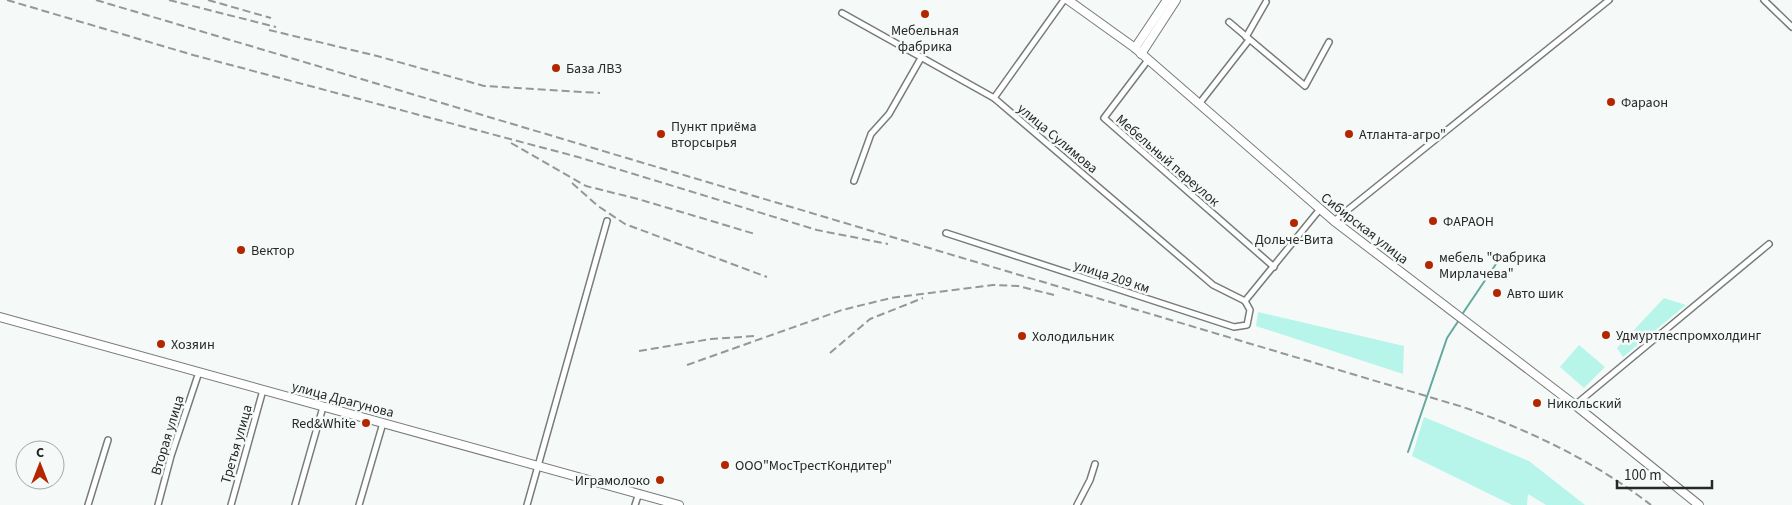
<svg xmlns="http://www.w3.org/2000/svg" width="1792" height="505" font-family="'Source Sans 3',sans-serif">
<rect width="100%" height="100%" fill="#f5faf9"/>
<g fill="#b7f5eb">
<polygon points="1664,298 1686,305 1623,357 1617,348"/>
<polygon points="1258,312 1404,346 1403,374 1256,326"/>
<polygon points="1579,345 1605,367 1584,388 1560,367"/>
<polygon points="1424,417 1529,461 1585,505 1546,505 1528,494 1527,505 1512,505 1412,456"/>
</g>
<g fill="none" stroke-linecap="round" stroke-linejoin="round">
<g stroke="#65a89f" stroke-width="2">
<polyline points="1461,316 1496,264"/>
<polyline points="1408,452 1447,338 1459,320"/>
</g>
<defs>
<g id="street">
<polyline points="1764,0 1792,27"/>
<polyline points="842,13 994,98 1213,285 1245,301"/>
<polyline points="1229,22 1305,86 1329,42"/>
<polyline points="1246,37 1266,2"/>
<polyline points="1148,60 1104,118 1274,267"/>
<polyline points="994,98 1064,0"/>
<polyline points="1199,104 1249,40"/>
<polyline points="854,181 871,134 889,114 921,58"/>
<polyline points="1334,221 1609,0"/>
<polyline points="946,233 1234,327 1247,325 1250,310 1245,301"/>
<polyline points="1245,301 1320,209"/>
<polyline points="1575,405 1769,244"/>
<polyline points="88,505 108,440"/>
<polyline points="158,505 171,456 199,372"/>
<polyline points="231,505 263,390"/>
<polyline points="295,505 323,407"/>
<polyline points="359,505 383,423"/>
<polyline points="527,505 607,221"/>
<polyline points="635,505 639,493"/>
<polyline points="1077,505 1090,480 1095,464"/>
</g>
<g id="secondary">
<polyline points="1068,0 1135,48 1334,221 1575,405 1699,505"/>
<polyline points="1135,48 1167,0"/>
<polyline points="1141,54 1176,0"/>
<polyline points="0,317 679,505"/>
</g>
</defs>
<use href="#street" stroke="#777b7a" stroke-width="8"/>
<use href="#secondary" stroke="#777b7a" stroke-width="10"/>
<use href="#street" stroke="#fff" stroke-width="5"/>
<use href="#secondary" stroke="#fff" stroke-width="8"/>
<g stroke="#949898" stroke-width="2" stroke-dasharray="8 4" stroke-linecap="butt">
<polyline points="7,0 193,55 578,157 817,230 888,244"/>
<path d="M96,0L1463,407C1531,431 1594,461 1651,505"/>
<polyline points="169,0 276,27"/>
<polyline points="208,0 271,18"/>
<polyline points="269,30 377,56 484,86 600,93"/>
<polyline points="511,143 586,186 638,199 755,234"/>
<polyline points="572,183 598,206 625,224 767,277"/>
<polyline points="639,351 711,339 755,336"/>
<polyline points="830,353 870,319 923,298"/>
<polyline points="687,365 842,310 891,298 993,285 1018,286 1054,295"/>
</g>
</g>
<g fill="#b32700" stroke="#f5faf9" stroke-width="2">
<circle cx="925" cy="14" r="5"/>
<circle cx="556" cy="68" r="5"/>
<circle cx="1611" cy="102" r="5"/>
<circle cx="661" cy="134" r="5"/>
<circle cx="1349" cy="134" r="5"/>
<circle cx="1433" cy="221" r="5"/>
<circle cx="1294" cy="223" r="5"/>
<circle cx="241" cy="250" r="5"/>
<circle cx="1429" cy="265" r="5"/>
<circle cx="1497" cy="293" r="5"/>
<circle cx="1606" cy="335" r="5"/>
<circle cx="1022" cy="336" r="5"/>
<circle cx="161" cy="344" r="5"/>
<circle cx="1537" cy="403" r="5"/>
<circle cx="366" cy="423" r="5"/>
<circle cx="725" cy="465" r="5"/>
<circle cx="660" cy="480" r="5"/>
</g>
<g text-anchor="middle" stroke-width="5" stroke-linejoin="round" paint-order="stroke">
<g font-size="14" fill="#272929" stroke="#f5faf9" text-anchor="start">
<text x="925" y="35" text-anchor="middle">Мебельная<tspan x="925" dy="16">фабрика</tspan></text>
<text x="566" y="73">База ЛВЗ</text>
<text x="1621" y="107">Фараон</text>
<text x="671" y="131">Пункт приёма<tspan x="671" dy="16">вторсырья</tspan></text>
<text x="1359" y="139">Атланта-агро"</text>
<text x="1443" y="226">ФАРАОН</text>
<text x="1294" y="244" text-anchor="middle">Дольче-Вита</text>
<text x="251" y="255">Вектор</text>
<text x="1439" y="262">мебель "Фабрика<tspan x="1439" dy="16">Мирлачева"</tspan></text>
<text x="1507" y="298">Авто шик</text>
<text x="1616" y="340">Удмуртлеспромхолдинг</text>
<text x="1032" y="341">Холодильник</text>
<text x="171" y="349">Хозяин</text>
<text x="1547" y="408">Никольский</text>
<text x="356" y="428" text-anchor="end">Red&amp;White</text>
<text x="735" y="470">ООО"МосТрестКондитер"</text>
<text x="650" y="485" text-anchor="end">Играмолоко</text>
</g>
<g font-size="14" fill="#272929" stroke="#f5faf9">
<text transform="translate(1058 138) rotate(40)" y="5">улица Сулимова</text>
<text transform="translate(1168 160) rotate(41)" y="5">Мебельный переулок</text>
<text transform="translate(1365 228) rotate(38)" y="5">Сибирская улица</text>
<text transform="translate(1112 276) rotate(18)" y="5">улица 209 км</text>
<text transform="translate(343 399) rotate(15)" y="5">улица Драгунова</text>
<text transform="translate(167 435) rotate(-73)" y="5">Вторая улица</text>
<text transform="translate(236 444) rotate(-74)" y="5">Третья улица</text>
</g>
</g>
<g transform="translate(40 465)"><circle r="24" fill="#f5faf9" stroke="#a3a6a6"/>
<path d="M0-4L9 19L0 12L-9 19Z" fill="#b32700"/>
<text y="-8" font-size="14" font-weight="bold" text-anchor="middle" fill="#272929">С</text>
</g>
<path d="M1617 480v8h95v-8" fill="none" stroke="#272929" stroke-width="2.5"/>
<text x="1624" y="480" font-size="15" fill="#272929" stroke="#f5faf9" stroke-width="4" paint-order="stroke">100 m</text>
</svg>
